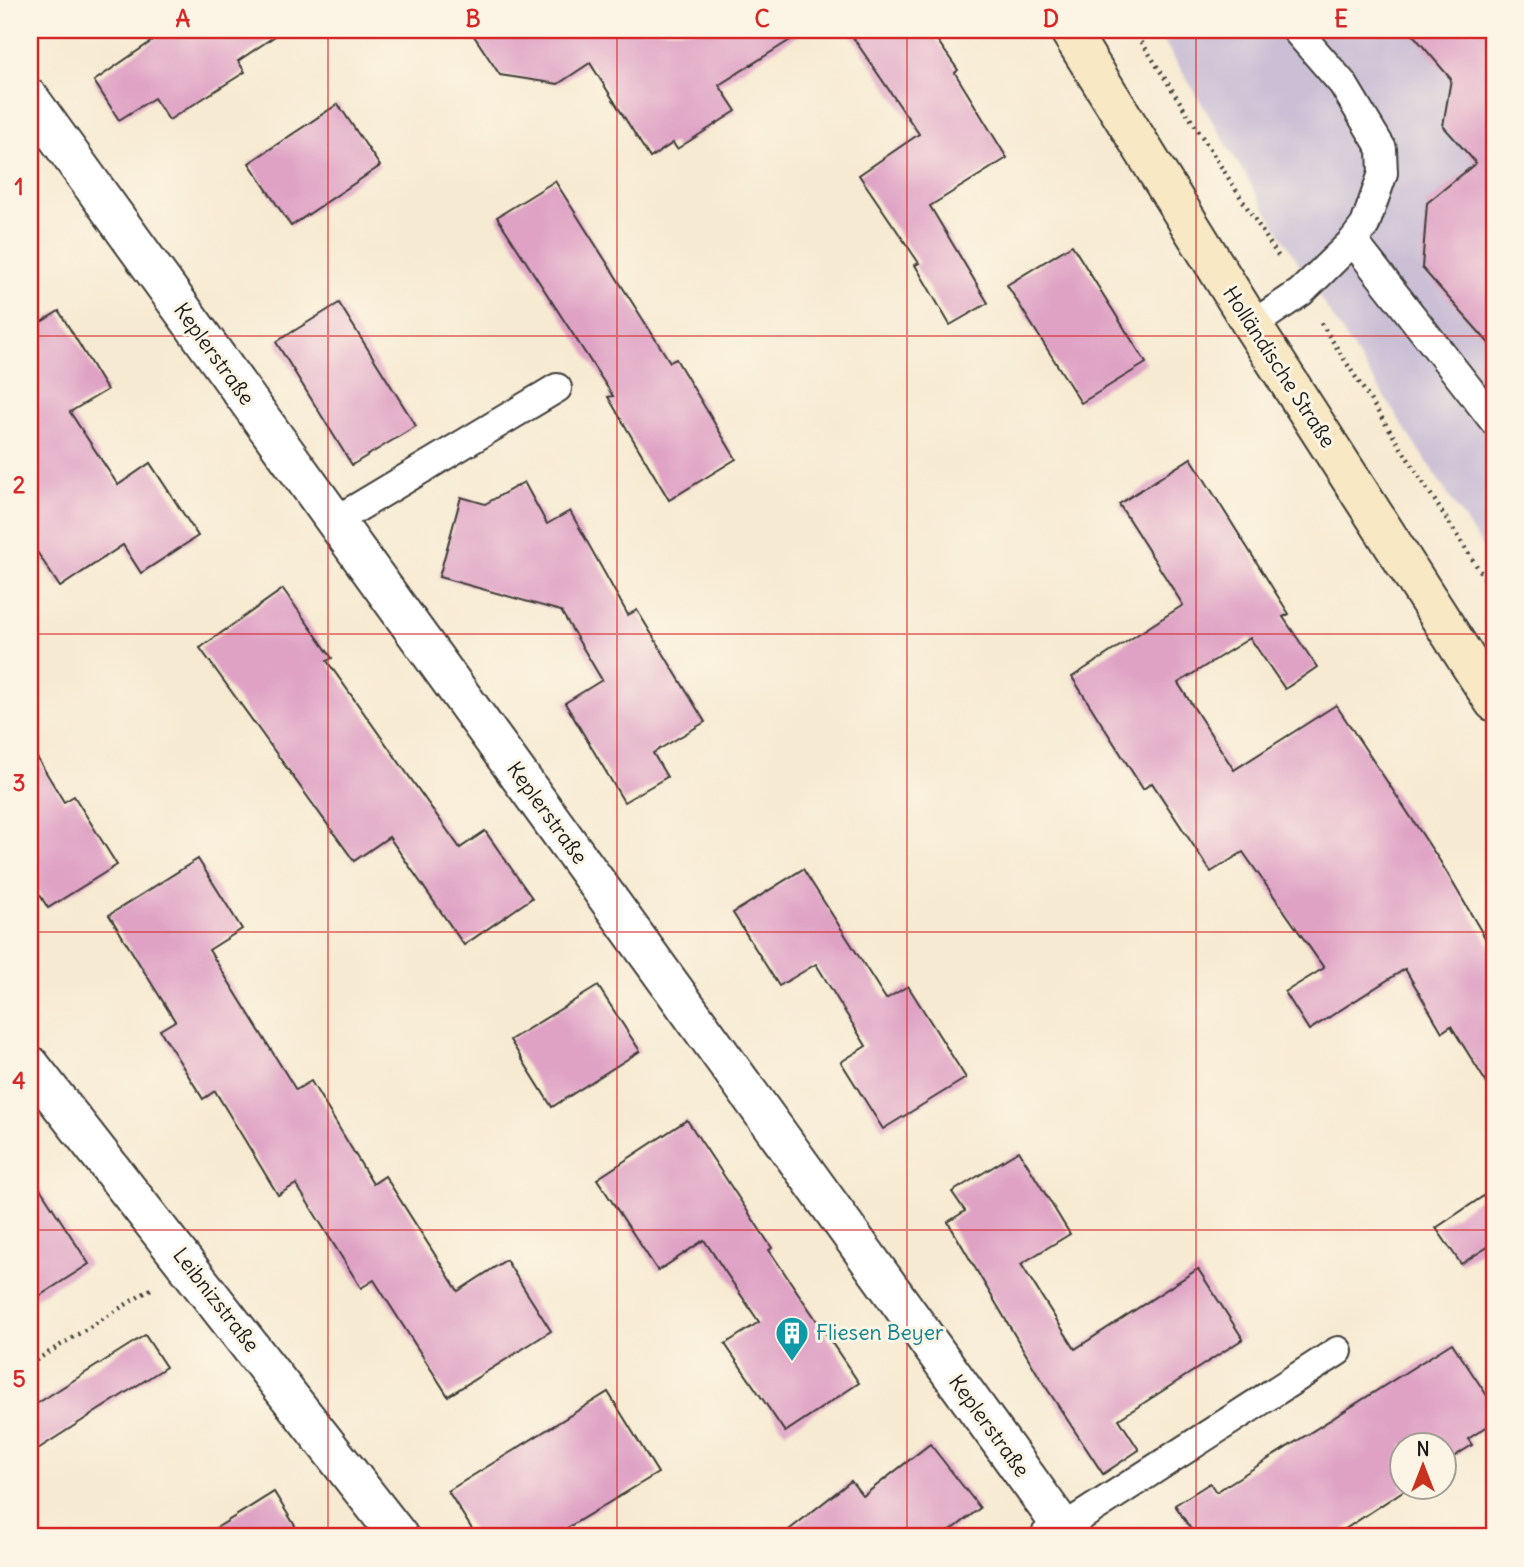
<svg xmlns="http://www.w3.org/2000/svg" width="1524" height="1567" font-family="Delius,sans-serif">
<rect width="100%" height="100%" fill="#fcf5e5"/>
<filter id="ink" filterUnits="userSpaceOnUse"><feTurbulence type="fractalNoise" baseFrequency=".0143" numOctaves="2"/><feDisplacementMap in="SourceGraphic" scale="14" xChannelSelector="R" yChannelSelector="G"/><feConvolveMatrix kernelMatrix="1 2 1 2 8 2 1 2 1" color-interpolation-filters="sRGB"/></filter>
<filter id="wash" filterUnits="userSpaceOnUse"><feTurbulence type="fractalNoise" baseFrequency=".00686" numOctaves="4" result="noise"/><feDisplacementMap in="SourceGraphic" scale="28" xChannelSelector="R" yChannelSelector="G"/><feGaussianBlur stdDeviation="1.57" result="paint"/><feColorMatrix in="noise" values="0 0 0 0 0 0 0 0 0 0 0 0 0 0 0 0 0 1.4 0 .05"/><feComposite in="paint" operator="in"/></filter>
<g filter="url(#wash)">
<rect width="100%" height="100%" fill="#f7ead2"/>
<polygon fill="#cbbfd5" points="1157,30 1494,30 1494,565 1316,292"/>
<g id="blocks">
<g fill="#dfa2c5">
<polygon points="168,30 284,30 238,61 245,72 169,120 154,98 119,120 94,81"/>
<polygon points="470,30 806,30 719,85 736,111 677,149 673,143 650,158 590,63 558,84 500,75"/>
<polygon points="848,30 930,30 958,70 955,73 1007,158 930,206 988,303 950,325 915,265 919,263 859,175 919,134"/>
<polygon points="1409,30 1494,30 1494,349 1422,268 1427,203 1476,163 1443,126 1451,79"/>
<polygon points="338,104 380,166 291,226 249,163"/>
<polygon points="555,181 670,362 676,359 736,459 669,500 608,397 613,396 497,217"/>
<polygon points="1072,245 1146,363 1081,403 1007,285"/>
<polygon points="339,303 416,426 352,465 276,342"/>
<polygon points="59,311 107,390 70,412 118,485 150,463 198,536 141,573 123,545 60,587 30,541 30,329"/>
<polygon points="1191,458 1289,614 1283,617 1317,667 1285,689 1250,638 1178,683 1234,770 1336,705 1440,861 1494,953 1494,1095 1451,1026 1442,1032 1405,969 1309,1030 1285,992 1324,968 1243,852 1211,872 1152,783 1143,789 1072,677 1183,605 1119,504"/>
<polygon points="524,482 547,524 570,511 628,615 637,610 705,722 653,753 667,777 624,802 565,703 602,680 561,611 439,577 461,497 485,504"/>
<polygon points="283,589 332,658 327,661 460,848 485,831 532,898 464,945 389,837 354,861 200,648"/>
<polygon points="30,746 64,802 74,796 117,865 48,908 30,879"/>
<polygon points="198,859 242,929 209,950 296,1090 311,1081 373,1184 385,1176 458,1291 506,1260 551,1331 448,1396 374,1280 361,1288 296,1184 278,1195 215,1091 203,1099 160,1030 175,1021 109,915"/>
<polygon points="803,869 886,999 908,986 966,1078 883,1129 841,1062 866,1046 816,964 779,986 733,913"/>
<polygon points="598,986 640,1051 552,1107 510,1040"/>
<polygon points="687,1120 772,1248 769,1250 859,1383 785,1432 725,1344 759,1322 704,1240 658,1271 597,1179"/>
<polygon points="1019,1151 1070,1234 1021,1264 1075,1349 1198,1269 1243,1339 1119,1419 1139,1450 1103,1474 1040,1378 948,1222 965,1211 952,1192"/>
<polygon points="30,1173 89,1264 30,1302"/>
<polygon points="1494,1189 1494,1243 1461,1264 1436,1228"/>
<polygon points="145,1335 166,1367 30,1454 30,1408"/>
<polygon points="1452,1343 1494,1406 1494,1422 1468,1439 1472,1445 1444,1463 1444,1445 1402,1445 1402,1487 1409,1487 1333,1537 1196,1537 1175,1505 1210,1483 1216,1492"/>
<polygon points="608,1392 658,1473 552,1537 477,1537 448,1491"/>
<polygon points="930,1444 980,1508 943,1537 780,1537 851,1481 863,1496"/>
<polygon points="274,1492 302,1537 202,1537"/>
</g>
</g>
</g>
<g filter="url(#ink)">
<use href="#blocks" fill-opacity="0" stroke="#3d3b37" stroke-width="2"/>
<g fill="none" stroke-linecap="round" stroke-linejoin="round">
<defs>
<g id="lane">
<polyline points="1353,241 1494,421"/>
<polyline points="1252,325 1301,292 1353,241 1365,225 1383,173 1382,149 1343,84 1296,30"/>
<polyline points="335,521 557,388"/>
<polyline points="1077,1537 1063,1528 1338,1351"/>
</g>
<g id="street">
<polyline points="30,99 1063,1528 1050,1537"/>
<polyline points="30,1065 399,1537"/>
</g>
<polyline id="secondary" points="1069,30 1252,325 1494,702"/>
</defs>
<use href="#lane" stroke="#3d3b37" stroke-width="32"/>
<use href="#street" stroke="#3d3b37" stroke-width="42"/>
<use href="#secondary" stroke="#3d3b37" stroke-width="42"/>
<g stroke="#3d3b37" stroke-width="4.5" stroke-dasharray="2 5" stroke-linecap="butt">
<polyline points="1134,30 1280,259"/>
<polyline points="1321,323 1494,593"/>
<polyline points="30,1364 151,1289"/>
</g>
<use href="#lane" stroke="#fff" stroke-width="28"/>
<use href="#street" stroke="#fff" stroke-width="38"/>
<use href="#secondary" stroke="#f8e8c3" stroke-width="38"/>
</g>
</g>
<path fill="none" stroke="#d62828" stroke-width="2" stroke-opacity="0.55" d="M328,30V1537M617,30V1537M907,30V1537M1196,30V1537M30,336H1494M30,634H1494M30,932H1494M30,1230H1494"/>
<defs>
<symbol id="building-pin" viewBox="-11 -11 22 30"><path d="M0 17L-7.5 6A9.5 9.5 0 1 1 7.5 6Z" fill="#0f9aa8" stroke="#fcf5e5"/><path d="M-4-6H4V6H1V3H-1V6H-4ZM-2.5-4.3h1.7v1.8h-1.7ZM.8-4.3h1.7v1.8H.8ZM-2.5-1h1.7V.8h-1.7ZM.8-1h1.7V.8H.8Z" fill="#fff"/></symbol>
</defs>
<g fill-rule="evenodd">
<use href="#building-pin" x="773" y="1314" width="38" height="52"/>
</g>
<g text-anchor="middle" stroke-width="6" stroke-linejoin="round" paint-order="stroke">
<g font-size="21" fill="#1c1c1c" stroke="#fcf5e5">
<text transform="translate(214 354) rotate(54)" y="7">Keplerstraße</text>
<text transform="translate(1279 367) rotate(57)" y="7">Holländische Straße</text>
<text transform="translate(547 813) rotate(54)" y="7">Keplerstraße</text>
<text transform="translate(216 1300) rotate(52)" y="7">Leibnizstraße</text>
<text transform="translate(989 1426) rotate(54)" y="7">Keplerstraße</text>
</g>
<g font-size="21" fill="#0d838f" stroke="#fcf5e5" text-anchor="start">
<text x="816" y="1340">Fliesen Beyer</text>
</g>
</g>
<rect width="1524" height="1567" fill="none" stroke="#fcf5e5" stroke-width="77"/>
<g transform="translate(1423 1466)"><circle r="33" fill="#fcf5e5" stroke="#a29e95" stroke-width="2"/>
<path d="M0-5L12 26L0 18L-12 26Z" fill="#c8321e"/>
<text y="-10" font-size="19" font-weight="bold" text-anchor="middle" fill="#1c1c1c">N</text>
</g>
<rect x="38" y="38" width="1448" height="1490" fill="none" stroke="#d62828" stroke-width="2.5"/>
<g font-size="23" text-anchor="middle" font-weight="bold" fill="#d62828">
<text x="183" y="27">A</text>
<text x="473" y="27">B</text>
<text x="762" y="27">C</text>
<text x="1051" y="27">D</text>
<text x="1341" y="27">E</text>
<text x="19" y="195">1</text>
<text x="19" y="493">2</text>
<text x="19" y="791">3</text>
<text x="19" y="1089">4</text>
<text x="19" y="1387">5</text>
</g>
</svg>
